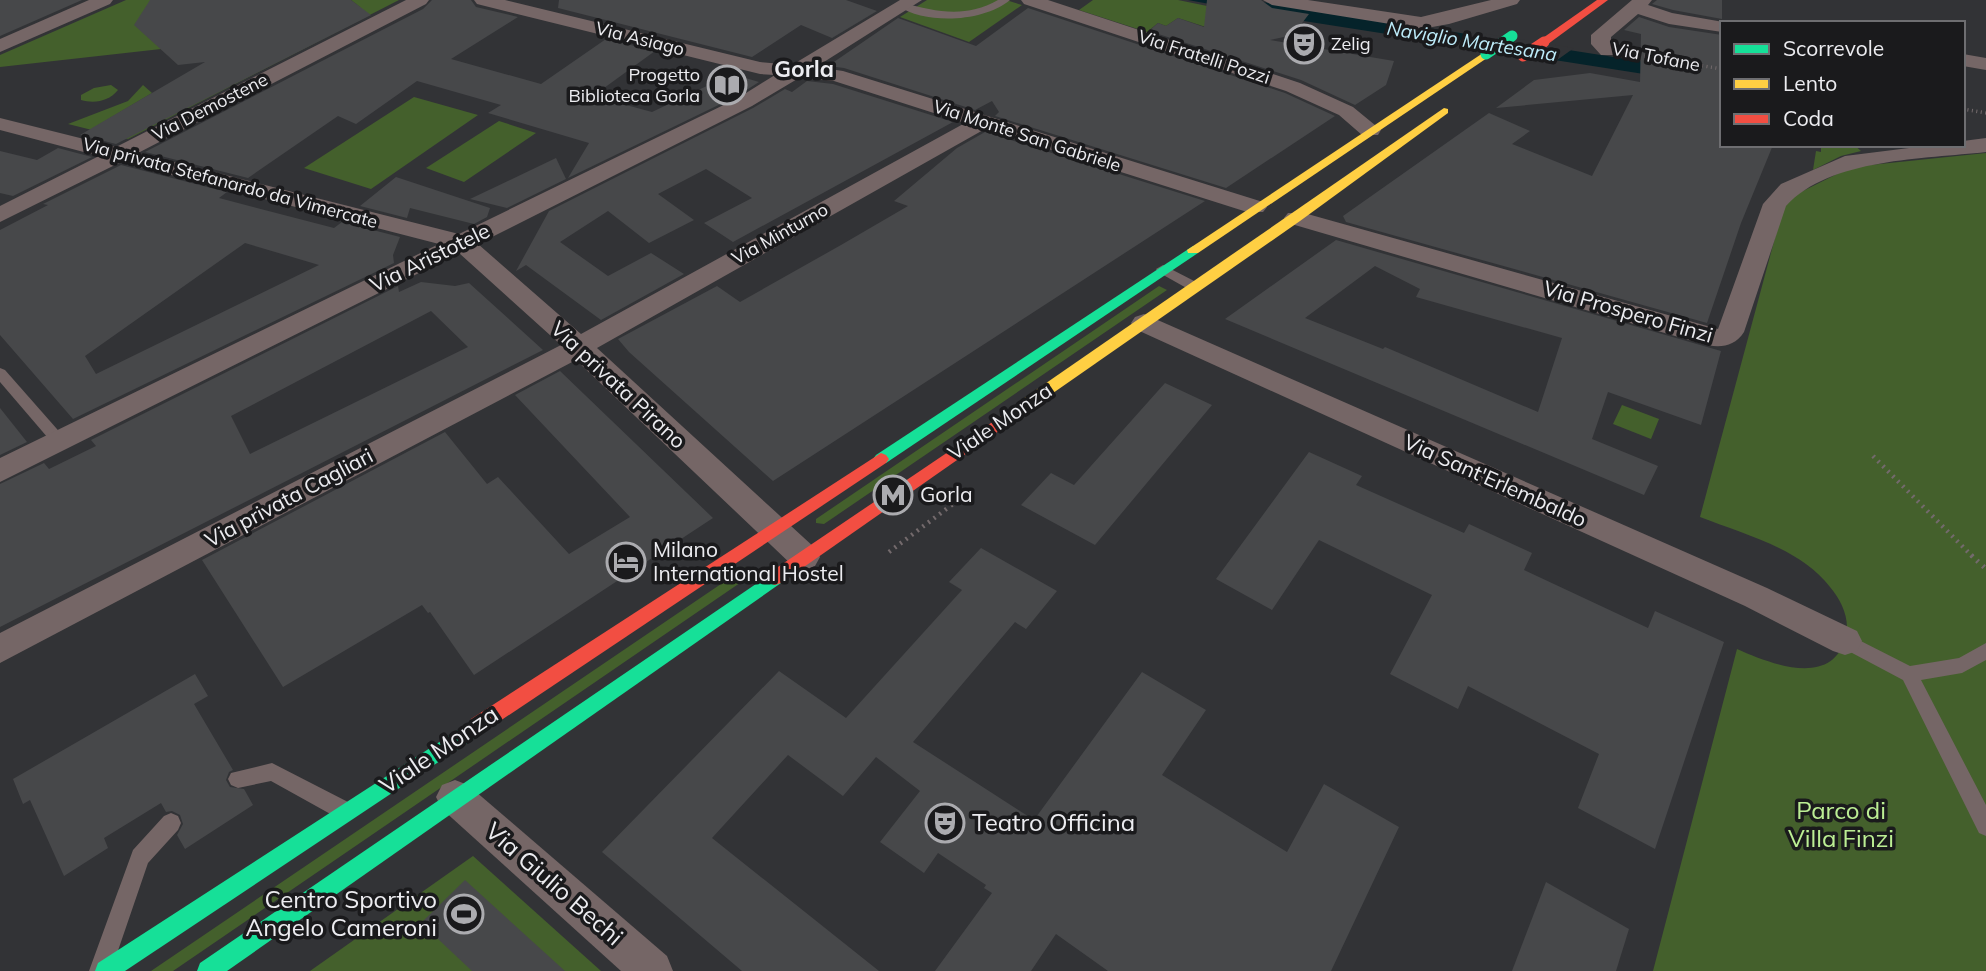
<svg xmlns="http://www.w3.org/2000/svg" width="1986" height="971" font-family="Mulish,sans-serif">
<rect width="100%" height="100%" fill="#323336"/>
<g fill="#44602c">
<polygon points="126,0 178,0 179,47 0,67 0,55"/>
<polygon points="351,0 399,0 128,139 68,124 128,101 143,85 152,93 95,127 360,7"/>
<polygon points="927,0 1006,0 1022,5 969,42 900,17"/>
<polygon points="1093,0 1178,0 1246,14 1215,30 1178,18 1166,26 1158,23 1147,32 1079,10"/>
<path d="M111,85L118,90C109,101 95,104 81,100V95L94,88Z"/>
<polygon points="414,97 478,115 371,189 304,168"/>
<polygon points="499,121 536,133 464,182 426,168"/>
<polygon points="1854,145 1861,151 1841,156 1813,170 1816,151 1821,152 1821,146"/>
<path d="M1986,153V971H1653L1737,649C1771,664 1833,689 1846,636C1850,618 1841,600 1830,587C1800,548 1743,534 1700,517L1783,208L1789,198L1851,167Z"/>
<polygon points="1159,286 1167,290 824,524 816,523 816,519"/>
<polygon points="1622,405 1659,419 1651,439 1613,424"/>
<polygon points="746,567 753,574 173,971 151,971"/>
<polygon points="473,856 601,971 310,971"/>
</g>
<polygon fill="#05232a" points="1188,0 1249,0 1722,74 1663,77 1291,19"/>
<polygon fill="#323336" points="1474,32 1574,48 1553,63 1547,64 1448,48"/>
<g fill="#47484a" fill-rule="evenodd">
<polygon points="0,0 82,0 0,36"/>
<polygon points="150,0 351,0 371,15 116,144 80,135 205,62 178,65 134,25"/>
<polygon points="432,0 471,0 476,7 518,17 451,59 541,84 606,39 655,51 593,96 652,112 732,74 759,82 737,96 568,178 589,143 488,113 501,105 417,81 356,124 338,116 248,178 145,152 423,9"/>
<polygon points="559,0 846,0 877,11 832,38 801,25 752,57 558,8"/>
<polygon points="1207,0 1261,0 1272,8 1309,14 1293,35 1270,40 1394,61 1386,85 1355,105 1301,80 1149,31 1158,23 1166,26 1178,18 1204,27"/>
<polygon points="1657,0 1722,0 1722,19 1673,10 1652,4"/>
<polygon points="1028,8 1285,93 1335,116 1226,188 995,116 999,112 992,101 975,110 844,68 828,66 898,18 976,46"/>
<polygon points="1639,17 1669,27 1722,35 1722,145 1773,145 1741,223 1707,323 1346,222 1343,216 1489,113 1530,131 1512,144 1592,176 1633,95 1496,108 1534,80 1590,73 1640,82 1641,34 1624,30"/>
<polygon points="807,81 833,84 953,122 733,242 704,223 752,198 706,169 658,194 694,220 649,243 608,211 560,242 608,276 651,253 684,274 601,320 526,265 516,271 549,211 753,108 785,89 792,92"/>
<polygon points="985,132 1205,201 773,481 629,352 618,339 717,286 740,302 841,245 908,206 894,201 957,148"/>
<polygon points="58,148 92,157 13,196 0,193 0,151 37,160"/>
<polygon points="556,158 566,179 507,208 470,199"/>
<path d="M121,165L227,192L219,198L334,228L342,222L400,237L393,255L394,263L73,419L0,335V230L48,205L43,204ZM245,243L319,265L96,374L85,356Z"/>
<polygon points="396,177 490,208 487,217 474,224 410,208 407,218 360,206"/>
<path d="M1336,240L1721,351L1701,425L1608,392L1592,439L1658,466L1644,495L1225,319ZM1375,266L1420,289L1416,297L1562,338L1538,412L1385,347L1383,349L1305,318Z"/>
<path d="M421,282L455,286L469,283L543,350L0,627V484L44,463L49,469L96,446L91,440L398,286L399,292ZM431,311L468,347L250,454L231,416Z"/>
<polygon points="560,371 713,518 474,675 430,612 428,613 422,605 283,687 202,560 445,432 487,484 498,477 569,554 630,517 515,395"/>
<polygon points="1165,383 1212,405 1095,545 1021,505 1051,473 1074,485"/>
<polygon points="0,408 27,442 0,455"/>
<polygon points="1309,452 1362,476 1356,485 1464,533 1469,524 1532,553 1524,570 1648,628 1655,611 1724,642 1655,849 1578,808 1599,754 1468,686 1458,709 1390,674 1432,595 1319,540 1272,610 1216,579"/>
<polygon points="981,548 1057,591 1026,629 1015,622 913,742 1034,820 1142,672 1206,710 1162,775 1287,852 1324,784 1399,827 1331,971 1108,971 1056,934 1031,971 935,971 992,893 984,888 986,885 938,853 924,873 880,842 920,791 876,757 843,796 788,755 712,838 879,971 742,971 602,852 779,671 846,718 962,590 949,582"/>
<polygon points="195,674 208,696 194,704 233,770 229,772 226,780 230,787 244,789 253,805 185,849 177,835 183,824 180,815 172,811 166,812 161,803 104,838 108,848 64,876 30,800 23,804 13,779"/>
<polygon points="465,880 565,971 472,971 421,923"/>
<polygon points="1546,882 1629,929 1616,971 1512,971"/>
</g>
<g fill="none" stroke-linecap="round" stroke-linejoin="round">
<g stroke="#736a6c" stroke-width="3.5" stroke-dasharray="1 3.5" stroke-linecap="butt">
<polyline points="1631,54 1722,69"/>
<polyline points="1963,109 1986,113"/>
</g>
<g stroke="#736a6c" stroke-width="4.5" stroke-dasharray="2 5" stroke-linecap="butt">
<polyline points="1873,456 1973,557"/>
<polyline points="889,552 957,501"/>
</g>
<polyline stroke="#736a6c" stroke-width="5" stroke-dasharray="2 6" stroke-linecap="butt" points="1971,555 1986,569"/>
<g fill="#756666" fill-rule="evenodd">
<path d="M998,0H1010C984,22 926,25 898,6L903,3C937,12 966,18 998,0Z"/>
<polygon points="1163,265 1200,284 1202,287 1195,291 1190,290 1158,272 1156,269"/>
<polygon points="0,368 5,370 64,437 67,441 64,445 54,445 0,382"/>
<polygon points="1845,633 1910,666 1959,658 1986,643 1986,660 1962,673 1921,680 1986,805 1986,836 1979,833 1903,680 1839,646 1836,641 1839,636"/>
<polygon points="272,763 348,802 351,809 348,816 341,818 334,816 271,781 238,788 231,785 228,779 231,773"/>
<polygon points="171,813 178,816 181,823 178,830 148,863 111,971 89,971 133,850 164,816"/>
</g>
<g fill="#756666" fill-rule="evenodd">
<polygon points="89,0 113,0 110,4 0,52 0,39"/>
<path d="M406,0H429L426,4L138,153L459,234L738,98L775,75L760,74L477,4L474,0H505L760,62L792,65L900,0H922L816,67L843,71L1263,202L1267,207L1263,212H1247L985,129L597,348L815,548L820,557L815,566L804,570L793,566L576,360L0,663V633L561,345L459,253L0,482V458L439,244L121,162L0,222V206L99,156L0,130V118L116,147ZM799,78L834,81L965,123L581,334L478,244L752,106Z"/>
<polygon points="1021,0 1048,0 1300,83 1353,107 1381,130 1378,135 1362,135 1339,115 1286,91 1024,4"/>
<polygon points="1263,0 1308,0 1421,17 1491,0 1520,0 1517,4 1449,24 1421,29 1272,5"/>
<polygon points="1632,0 1652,0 1648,5 1672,13 1729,23 1722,23 1722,32 1669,24 1638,14 1611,37 1611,43 1618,51 1615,55 1601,55 1591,44 1591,35"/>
<polygon points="1963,54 1986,58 1986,70 1963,66"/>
<path d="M1986,138V152C1925,159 1830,158 1786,206L1744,332C1733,349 1716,348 1699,343L1288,223L1284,218L1288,213H1304L1718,329L1763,204L1781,184L1845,156L1933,145H1963V141Z"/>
<polygon points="1144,314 1767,588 1857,631 1862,641 1857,651 1845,655 1833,651 1745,606 1135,329 1131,323 1135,317"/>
<polygon points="455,780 468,785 667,956 673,971 621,971 442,809 436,797 442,785"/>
</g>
<g fill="#16e098" fill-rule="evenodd">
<polygon points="1193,246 1198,247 1198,253 886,463 876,463 873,459 876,455"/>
<polygon points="775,571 781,573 783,578 781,583 227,971 197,971 200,963"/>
<polygon points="478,717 485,719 487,725 485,731 125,971 95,971 98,963"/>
</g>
<g fill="#ffcf43" fill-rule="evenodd">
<polygon points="1486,51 1491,54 1490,56 1198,253 1188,253 1187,250"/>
<polygon points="1444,108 1448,109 1448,113 1300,221 1033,407 1023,407 1021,403 1023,399"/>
</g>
<g fill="#f24e42" fill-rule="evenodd">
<polygon points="1597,0 1608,0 1548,44 1540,44 1540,40"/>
<polygon points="1028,398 1035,403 1033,407 781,583 775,585 769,583 767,578 769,573"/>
<polygon points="881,453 886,455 889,459 886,463 485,731 478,733 471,731 469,725 471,719"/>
</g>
<polyline stroke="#16e098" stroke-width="11" points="1486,54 1512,36"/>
<polyline stroke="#f24e42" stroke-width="11" points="1523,56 1544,42"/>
</g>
<defs>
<symbol id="theatre-ring" viewBox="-11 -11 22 22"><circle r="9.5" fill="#1a1a1c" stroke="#ababaf" stroke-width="1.5"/><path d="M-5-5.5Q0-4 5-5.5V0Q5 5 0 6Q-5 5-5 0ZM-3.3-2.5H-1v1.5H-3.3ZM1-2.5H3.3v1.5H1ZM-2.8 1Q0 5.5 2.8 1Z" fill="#ababaf"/></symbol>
<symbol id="library-ring" viewBox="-11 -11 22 22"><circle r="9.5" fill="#1a1a1c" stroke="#ababaf" stroke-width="1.5"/><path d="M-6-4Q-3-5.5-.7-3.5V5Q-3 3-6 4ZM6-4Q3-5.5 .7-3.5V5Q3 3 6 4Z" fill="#ababaf"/></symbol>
<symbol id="metro-ring" viewBox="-11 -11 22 22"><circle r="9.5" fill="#1a1a1c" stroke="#ababaf" stroke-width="1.5"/><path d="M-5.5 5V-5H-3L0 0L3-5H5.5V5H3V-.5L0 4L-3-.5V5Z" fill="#ababaf"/></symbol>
<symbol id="hotel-ring" viewBox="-11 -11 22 22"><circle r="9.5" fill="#1a1a1c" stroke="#ababaf" stroke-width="1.5"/><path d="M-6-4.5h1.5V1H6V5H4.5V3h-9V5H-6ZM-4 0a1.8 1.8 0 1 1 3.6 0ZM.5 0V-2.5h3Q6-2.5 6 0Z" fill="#ababaf"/></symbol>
<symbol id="stadium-ring" viewBox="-11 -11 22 22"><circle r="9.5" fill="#1a1a1c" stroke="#ababaf" stroke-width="1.5"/><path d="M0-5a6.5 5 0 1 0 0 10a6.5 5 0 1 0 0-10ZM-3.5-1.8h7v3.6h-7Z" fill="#ababaf"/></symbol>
</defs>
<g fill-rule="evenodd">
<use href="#theatre-ring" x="1282" y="22" width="44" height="44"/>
<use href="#library-ring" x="705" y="63" width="44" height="44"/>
<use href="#metro-ring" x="871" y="473" width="44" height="44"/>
<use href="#hotel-ring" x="604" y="540" width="44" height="44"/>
<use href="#theatre-ring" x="923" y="801" width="44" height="44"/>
<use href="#stadium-ring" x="442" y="892" width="44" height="44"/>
</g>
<g text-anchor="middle" stroke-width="7" stroke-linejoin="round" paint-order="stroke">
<g font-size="18" fill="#ececf0" stroke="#1a1a1c">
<text transform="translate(640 39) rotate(14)" y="6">Via Asiago</text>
<text transform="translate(1204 57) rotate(18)" y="6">Via Fratelli Pozzi</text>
<text transform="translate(1656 57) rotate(11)" y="6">Via Tofane</text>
<text transform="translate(210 107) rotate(-27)" y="6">Via Demostene</text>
<text transform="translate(1027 136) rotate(18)" y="6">Via Monte San Gabriele</text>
<text transform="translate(230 183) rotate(15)" y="6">Via privata Stefanardo da Vimercate</text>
<text transform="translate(780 234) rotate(-29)" y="6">Via Minturno</text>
</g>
<g font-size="18" fill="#ececf0" stroke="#1a1a1c" text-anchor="start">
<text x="1331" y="50">Zelig</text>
<text x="700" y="81" text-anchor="end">Progetto<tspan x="700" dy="21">Biblioteca Gorla</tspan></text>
</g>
<g font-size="19" font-style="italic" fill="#beedfb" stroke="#1a1a1c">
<text transform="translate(1472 41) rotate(9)" y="7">Naviglio Martesana</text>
</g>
<g font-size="21" fill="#ececf0" stroke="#1a1a1c">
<text transform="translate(430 258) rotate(-26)" y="7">Via Aristotele</text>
<text transform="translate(1628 312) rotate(16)" y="7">Via Prospero Finzi</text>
<text transform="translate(618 385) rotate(43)" y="7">Via privata Pirano</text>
<text transform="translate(1000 422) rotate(-34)" y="7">Viale Monza</text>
<text transform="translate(1495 481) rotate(24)" y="7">Via Sant'Erlembaldo</text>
<text transform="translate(289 498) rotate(-28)" y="7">Via privata Cagliari</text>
</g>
<g font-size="21" fill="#ececf0" stroke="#1a1a1c" text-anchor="start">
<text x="920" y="502">Gorla</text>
<text x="653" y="557">Milano<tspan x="653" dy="24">International Hostel</tspan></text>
</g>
<g font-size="23" font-weight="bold" fill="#ececf0" stroke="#1a1a1c">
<text x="804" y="77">Gorla</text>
</g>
<g font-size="24" fill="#ececf0" stroke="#1a1a1c">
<text transform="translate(439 750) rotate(-34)" y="8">Viale Monza</text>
<text transform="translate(554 884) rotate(41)" y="8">Via Giulio Bechi</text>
</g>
<g font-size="24" fill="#bcee94" stroke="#1a1a1c">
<text x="1841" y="819">Parco di<tspan x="1841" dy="28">Villa Finzi</tspan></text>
</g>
<g font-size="24" fill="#ececf0" stroke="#1a1a1c" text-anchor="start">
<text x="972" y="831">Teatro Officina</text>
<text x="437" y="908" text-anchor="end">Centro Sportivo<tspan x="437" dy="28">Angelo Cameroni</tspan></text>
</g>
</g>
<rect x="1720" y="21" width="245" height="126" fill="#1a1a1c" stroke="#6e6e71" stroke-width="2"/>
<rect x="1734" y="44" width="35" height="10" fill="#16e098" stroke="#6e6e71" stroke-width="2"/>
<text x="1783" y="56" font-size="21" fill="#ececf0">Scorrevole</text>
<rect x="1734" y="79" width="35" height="10" fill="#ffcf43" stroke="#6e6e71" stroke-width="2"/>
<text x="1783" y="91" font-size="21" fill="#ececf0">Lento</text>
<rect x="1734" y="114" width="35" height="10" fill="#f24e42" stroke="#6e6e71" stroke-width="2"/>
<text x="1783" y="126" font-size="21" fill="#ececf0">Coda</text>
</svg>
